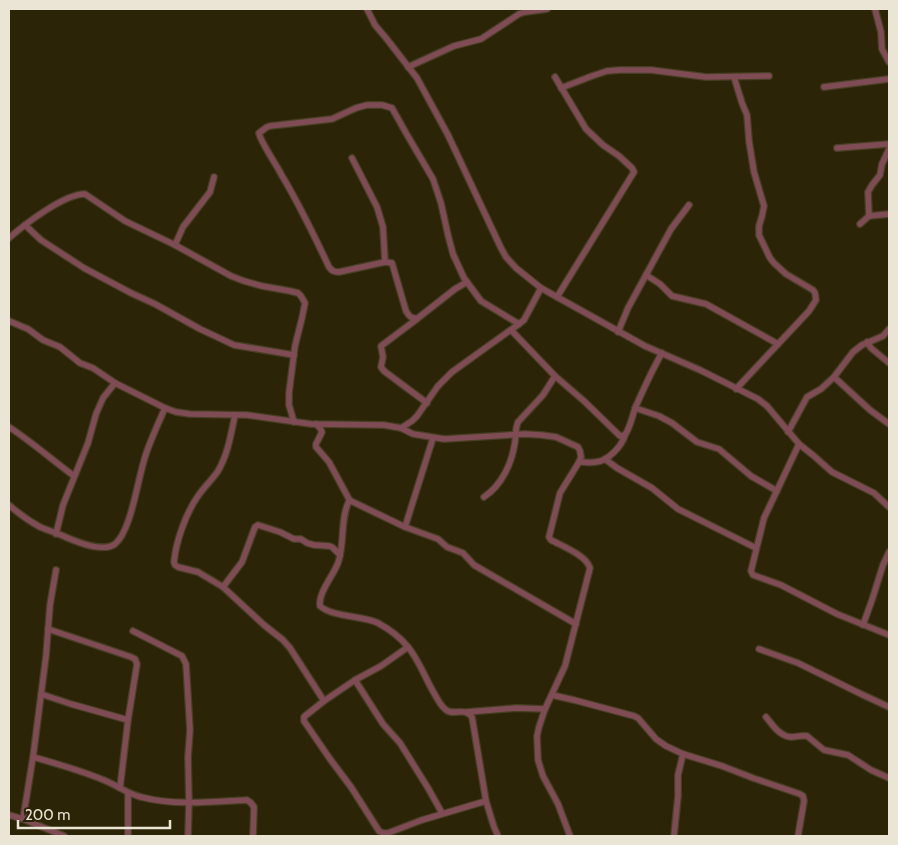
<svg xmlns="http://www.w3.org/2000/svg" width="898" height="845" font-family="Cabin,sans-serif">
<rect width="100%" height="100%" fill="#2c2407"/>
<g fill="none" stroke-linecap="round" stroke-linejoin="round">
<defs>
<g id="street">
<polyline points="367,9 375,25 386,38 417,78 448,135 501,248 506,257 516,268 541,288 557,297 645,346 700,370 758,399 767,406 799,444 814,456 832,472 874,493 889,507"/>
<polyline points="875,9 881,32 882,49 889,62"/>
<polyline points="408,67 454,46 481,39 519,14 525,12 547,9"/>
<polyline points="555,77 586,129 603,145 619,156 632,168 634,172 557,297"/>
<polyline points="734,77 742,103 747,115 749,141 754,172 764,206 762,216 759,226 759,235 770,258 774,263 786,274 813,290 815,293 816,300 809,311 736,389"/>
<polyline points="824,87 889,79"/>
<polyline points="561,88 592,76 607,71 620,70 651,70 706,77 769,76"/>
<polyline points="837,148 889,144"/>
<path d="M352,158L377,207L383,227L385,262L392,263L406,311C409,316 411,319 418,318L455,289L467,282"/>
<polyline points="869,216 868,192 872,185 880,175 882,164 889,149"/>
<polyline points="860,224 869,216 889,214"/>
<polyline points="25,225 41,240 84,268 131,293 155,304 200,329 234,345 294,355"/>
<path d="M9,238C25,224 64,194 85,194L125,221L175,245L231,276L244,281L262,286L290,291L298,293L301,296L305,303L302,318L295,346L289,393V405L294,422"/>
<polyline points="175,245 183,227 210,192 214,177"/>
<path d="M385,262L339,272C334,272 332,271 329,267C314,235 299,204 281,174C276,164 260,141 259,133L267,127L270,126L332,119L356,108L367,105H382L392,108L406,133L433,179L441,203L448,235L453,254L464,278L481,301L519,324"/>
<polyline points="646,275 660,284 672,296 706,304 778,344"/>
<polyline points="417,319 381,346 383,357 381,367 384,371 427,403"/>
<path d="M9,321L28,329L43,340L60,347L80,363L93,368L115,383L165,408L176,412L190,414L247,415L311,424L384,425L401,428L413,434L444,439L525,434L541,435L556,437L578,447L580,451L581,457L579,462L560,493L549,537L551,540C562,546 586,555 590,568L565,666L545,709L539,727L537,736L538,760L543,776L558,804L570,836"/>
<path d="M511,330L555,376L584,401L620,436L625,435C631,426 632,416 636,406C644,388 652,370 662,353"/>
<polyline points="618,332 628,308 671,229 689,205"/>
<polyline points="867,342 871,348 889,363"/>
<polyline points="834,377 870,410 889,424"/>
<polyline points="635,408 659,416 672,423 697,442 719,449 751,476 777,491"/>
<path d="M235,415C231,434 228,454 218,471C212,480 204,487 198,496C186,513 176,541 174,562L175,565L178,567L198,572L223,587L264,625L283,640L290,648L324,701"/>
<polyline points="316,424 320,428 322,432 316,444 316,447 329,462 350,501"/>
<path d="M9,427C32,442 52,460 74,476"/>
<polyline points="401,428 412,421 417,416 438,386 452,372 519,324 524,320 541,288"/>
<polyline points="788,432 807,397 821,389 834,377 853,352 862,345 883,336 889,329"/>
<polyline points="799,444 764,518 751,571 753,575 781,585 837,614 889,635"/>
<polyline points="605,459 617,468 652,488 678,509 756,548"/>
<path d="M579,462C585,462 591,463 596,462C608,461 622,446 625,435"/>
<path d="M484,497C502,485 512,463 515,442C516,436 515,429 518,422L543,395L555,376"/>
<path d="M9,505C18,513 29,521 40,527C47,530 54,532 61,535C74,541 103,553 115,544C132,530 138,476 146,454C151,439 158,424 165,408"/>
<polyline points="405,527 433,438"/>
<polyline points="56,534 63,505 88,443 96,414 103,398 115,383"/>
<polyline points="223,587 242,562 255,527 258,525 280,532 294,539 301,539 307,543 314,545 329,546 332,547 340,555"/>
<polyline points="863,625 872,600 883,565 889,552"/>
<polyline points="48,629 131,657 135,659 137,664 128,720 120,788"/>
<polyline points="133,631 182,656 186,664 190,730 188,757 189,803 188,836"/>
<polyline points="408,647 381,666 355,680 324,701 305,716 304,717 304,721 330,759 351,787 379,831 383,833 388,833 422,820 486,801"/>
<polyline points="759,649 798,663 861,694 889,707"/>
<polyline points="355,680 383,724 400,743 428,788 442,813"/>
<polyline points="41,694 71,704 128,720"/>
<polyline points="552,695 574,700 634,716 638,718 656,739 666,746 683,754 722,766 753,778 800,794 803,796 804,801 798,836"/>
<polyline points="467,712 516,708 545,709"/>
<path d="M766,717C773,725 779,736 791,737C797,737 801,735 807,736L824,750L848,755L871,770L889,778"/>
<path d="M33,757C58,764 83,771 106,781C118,786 128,794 141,797C175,806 212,802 247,800L251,803L254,807L253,836"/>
<polyline points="9,815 23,819 64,836"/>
<polyline points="23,819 33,757 46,656 50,605 56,570"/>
<polyline points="128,836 128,793"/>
<path d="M498,836L494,827L486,801L472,717C464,706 452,717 445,709C440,705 437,698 434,693C425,678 419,660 408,647C400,637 389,629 378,623C362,615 334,618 320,606C318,593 333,576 338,563C345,543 340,519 349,501H351L405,527L438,539L447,547L463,553L474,565L576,624"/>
<polyline points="674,836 678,796 678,775 683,754"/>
</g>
</defs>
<use href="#street" stroke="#473f24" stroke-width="8"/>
<use href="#street" stroke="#7f4b55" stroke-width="5.5"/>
</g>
<rect width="898" height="845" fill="none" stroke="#eae5d4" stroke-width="20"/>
<path d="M18 820v8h152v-8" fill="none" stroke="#eae5d4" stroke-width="2.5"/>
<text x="25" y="820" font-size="15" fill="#eae5d4" stroke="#2c2407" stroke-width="4" paint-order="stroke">200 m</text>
</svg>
